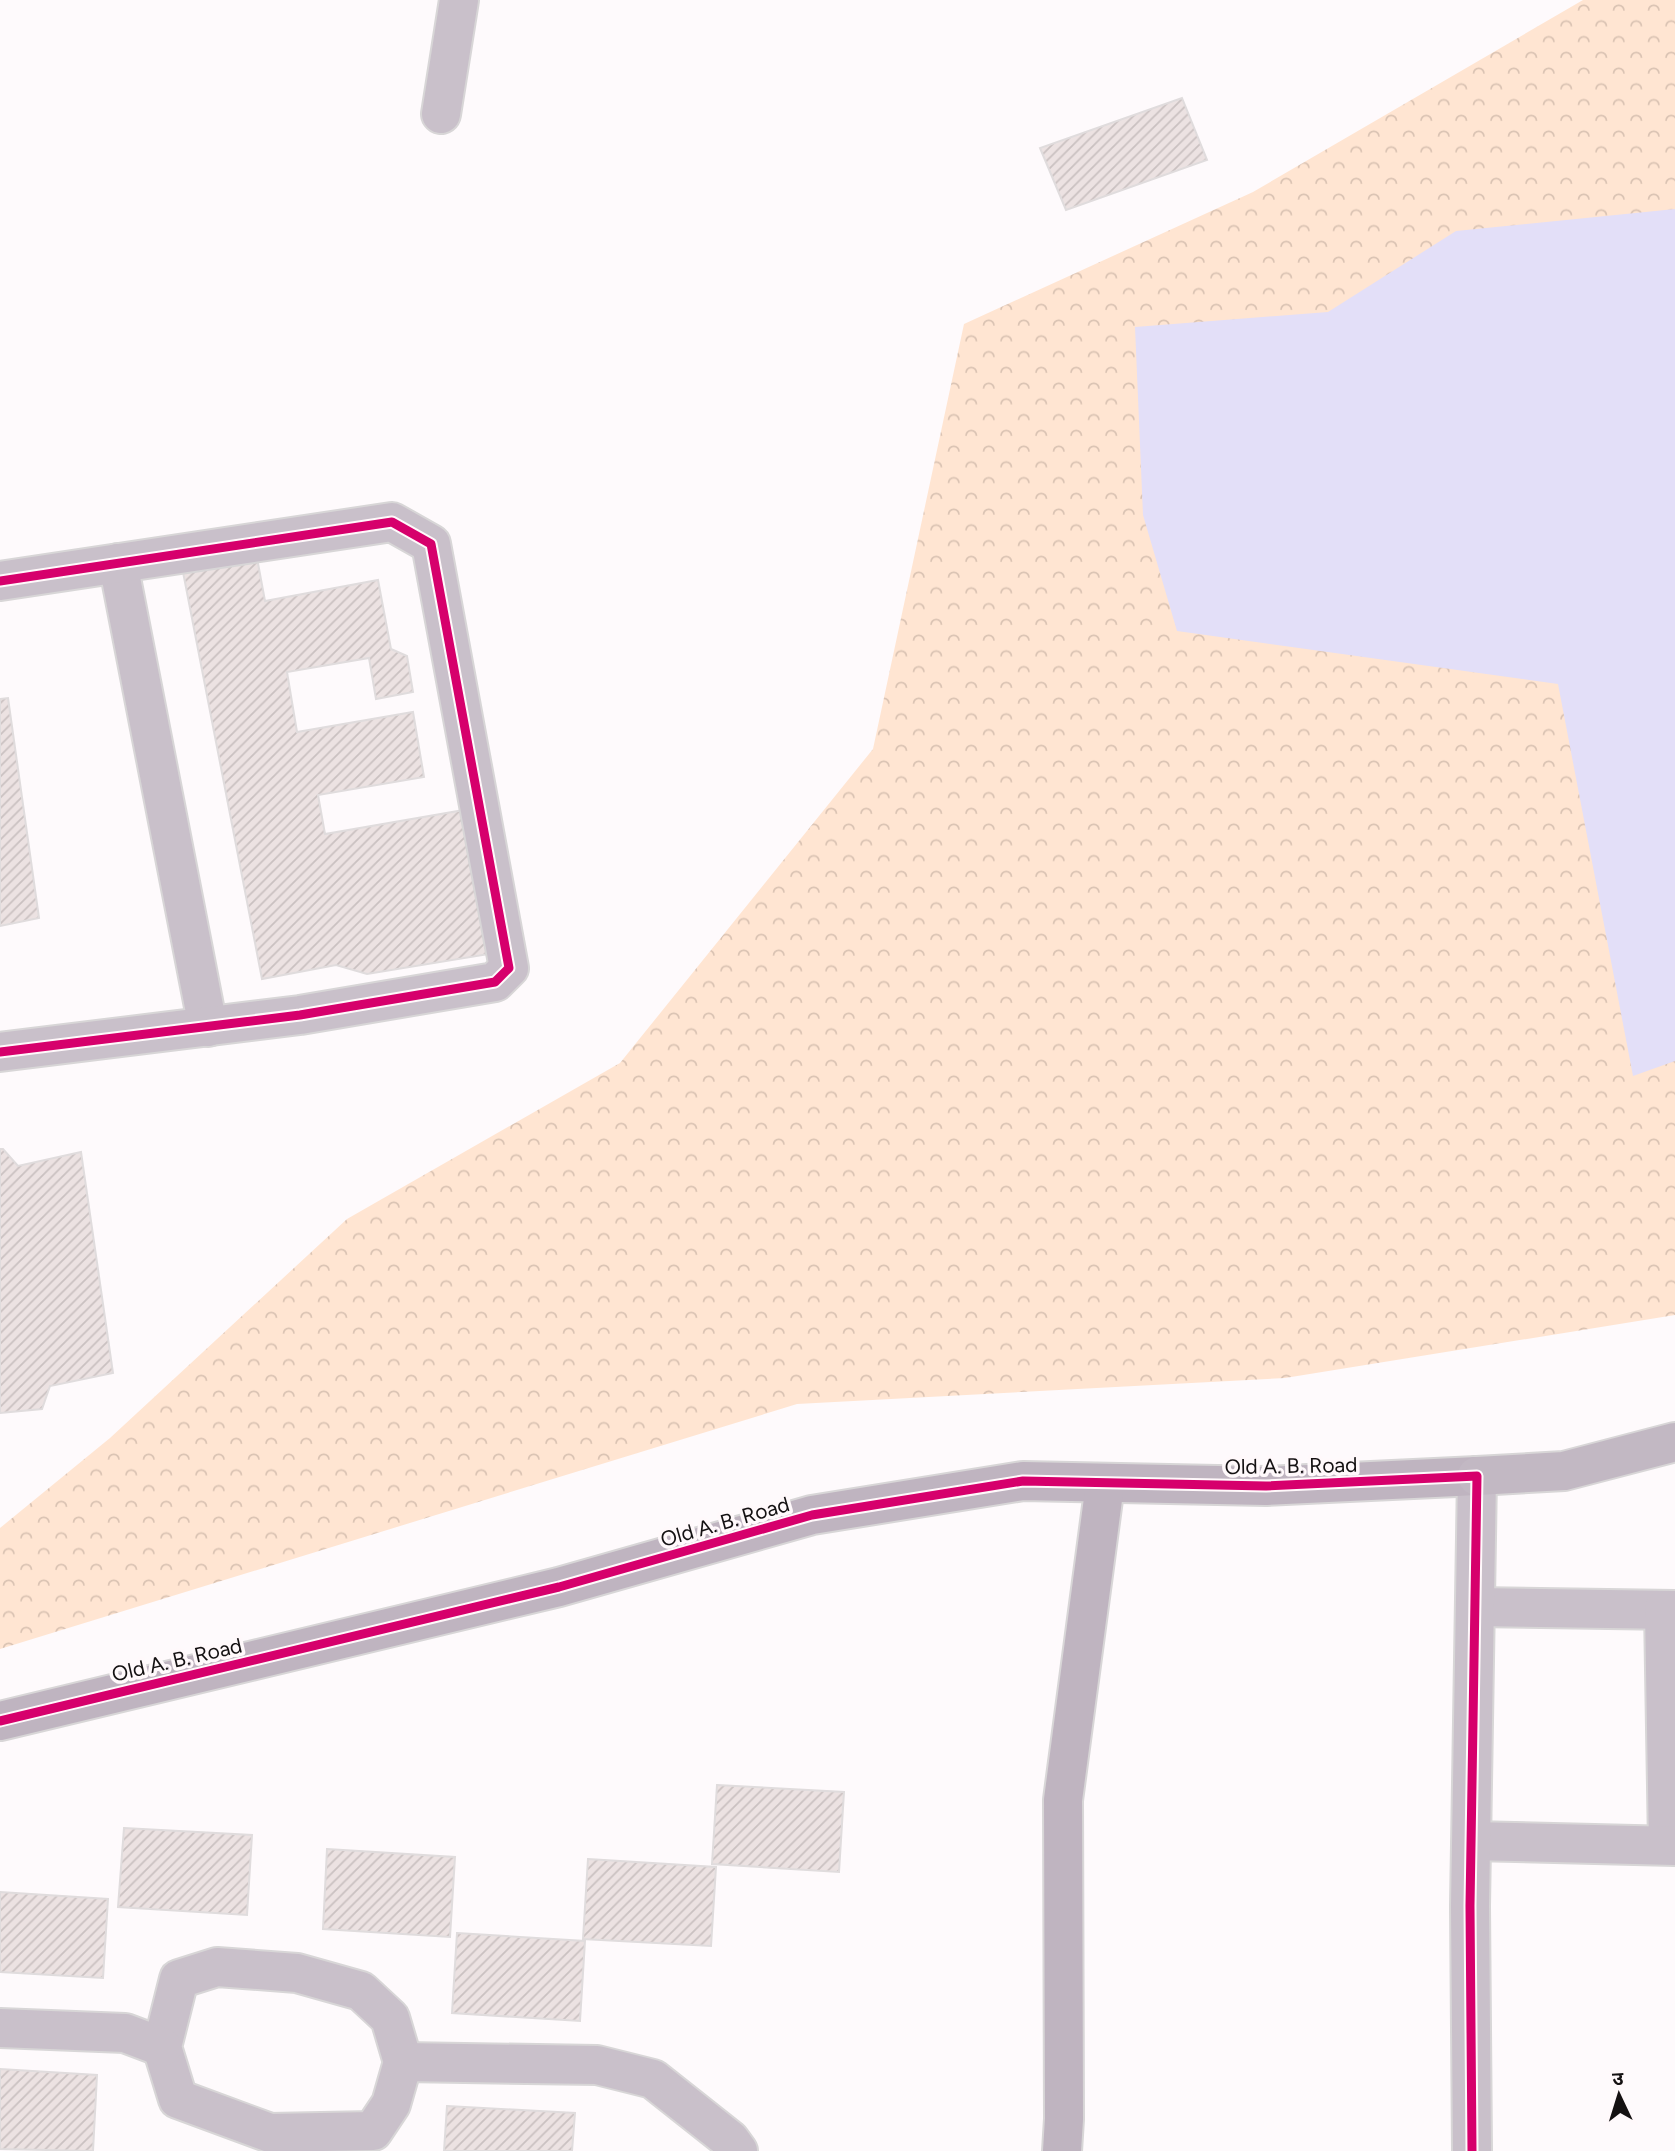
<svg xmlns="http://www.w3.org/2000/svg" width="1675" height="2151" font-family="Figtree,'Noto Sans Devanagari',sans-serif">
<defs>
<pattern id="forest-crowns" width="20" height="18" patternUnits="userSpaceOnUse" patternTransform="scale(1.75)"><rect width="20" height="18" fill="#ffe5d2"/><path d="M2 6a3 3 0 1 1 6 0M12 15a3 3 0 1 1 6 0" fill="none" stroke="#dac3b3"/></pattern>
<pattern id="building-hatch" width="6" height="6" patternUnits="userSpaceOnUse" patternTransform="scale(1.75)"><rect width="6" height="6" fill="#ece2e2"/><path d="M-1 1l2-2M0 6l6-6M5 7l2-2" fill="none" stroke="#cac1c1"/></pattern>
</defs>
<rect width="100%" height="100%" fill="#fefafc"/>
<polygon fill="url(#forest-crowns)" points="1583,0 1675,0 1675,1315 1285,1378 797,1404 0,1649 0,1528 110,1438 347,1219 620,1063 873,749 964,324 1253,192"/>
<polygon fill="#e3dff8" points="1675,209 1675,1061 1633,1076 1558,684 1177,631 1143,515 1135,327 1328,312 1456,231"/>
<g fill="url(#building-hatch)" stroke="#e0dcdd" stroke-width="2">
<polygon points="1182,98 1207,160 1066,210 1040,148"/>
<polygon points="257,558 265,601 378,580 391,649 407,656 413,692 376,699 369,658 287,672 297,732 413,712 424,777 318,795 325,834 464,810 489,954 367,974 336,965 262,979 183,572"/>
<polygon points="8,698 39,918 0,926 0,699"/>
<polygon points="0,1149 3,1149 18,1166 81,1152 113,1373 50,1386 42,1409 0,1413"/>
<polygon points="717,1785 844,1792 839,1872 712,1864"/>
<polygon points="124,1828 252,1835 247,1915 118,1907"/>
<polygon points="327,1849 455,1857 450,1937 323,1929"/>
<polygon points="588,1859 716,1867 711,1946 583,1939"/>
<polygon points="0,1892 108,1899 103,1978 0,1972"/>
<polygon points="457,1933 585,1941 580,2021 452,2013"/>
<polygon points="0,2069 97,2075 93,2151 0,2149"/>
<polygon points="447,2106 575,2113 572,2151 444,2151"/>
</g>
<g fill="none" stroke-linecap="round" stroke-linejoin="round">
<defs>
<g id="street">
<polyline points="441,114 459,0"/>
<polyline points="118,563 208,1027"/>
<polyline points="0,581 392,522 431,544 509,968 495,982 300,1015 0,1052"/>
<polyline points="1475,1607 1675,1610"/>
<polyline points="1664,1610 1668,1845"/>
<polyline points="1472,1841 1675,1846"/>
<polygon points="217,1967 297,1973 361,1991 390,2018 403,2062 391,2104 373,2131 270,2133 178,2099 162,2047 179,1979"/>
<polyline points="0,2028 125,2033 162,2047"/>
<polyline points="403,2062 597,2065 653,2079 730,2140 738,2151"/>
<polyline points="1472,2151 1470,1906 1477,1476"/>
</g>
<g id="secondary">
<polyline points="0,1721 559,1587 812,1515 1023,1481 1266,1486 1477,1476"/>
<polyline points="1062,2151 1064,2119 1063,1800 1105,1484"/>
</g>
<polyline id="primary" points="1477,1476 1564,1471 1675,1442"/>
</defs>
<use href="#street" stroke="#d8d6d7" stroke-width="42"/>
<use href="#secondary" stroke="#d8d6d7" stroke-width="42"/>
<use href="#primary" stroke="#d8d6d7" stroke-width="42"/>
<use href="#street" stroke="#c9c0ca" stroke-width="38"/>
<use href="#secondary" stroke="#bfb4c0" stroke-width="38"/>
<use href="#primary" stroke="#c2b8c3" stroke-width="38"/>
<defs>
<g id="cycleway">
<polyline points="0,581 392,522 431,544 509,968 495,982 300,1015 0,1052"/>
<polyline points="0,1721 559,1587 812,1515 1023,1481 1266,1486 1477,1476 1470,1906 1472,2151"/>
</g>
</defs>
<use href="#cycleway" stroke="#fff9fb" stroke-width="13"/>
<use href="#cycleway" stroke="#d6006c" stroke-width="9"/>
</g>
<g text-anchor="middle" stroke-width="7" stroke-linejoin="round" paint-order="stroke">
<g font-size="21" fill="#141112" stroke="#fff9fb">
<text transform="translate(1291 1466) rotate(-1)" y="7">Old A. B. Road</text>
<text transform="translate(725 1522) rotate(-16)" y="7">Old A. B. Road</text>
<text transform="translate(177 1660) rotate(-13)" y="7">Old A. B. Road</text>
</g>
</g>
<g transform="translate(1619 2095) rotate(356)" stroke="#fff9fb" stroke-width="5" paint-order="stroke">
<path d="M0-5L12 26L0 18L-12 26Z" fill="#141112"/>
<text y="-10" font-size="19" font-weight="bold" text-anchor="middle" fill="#141112">उ</text>
</g>
</svg>
